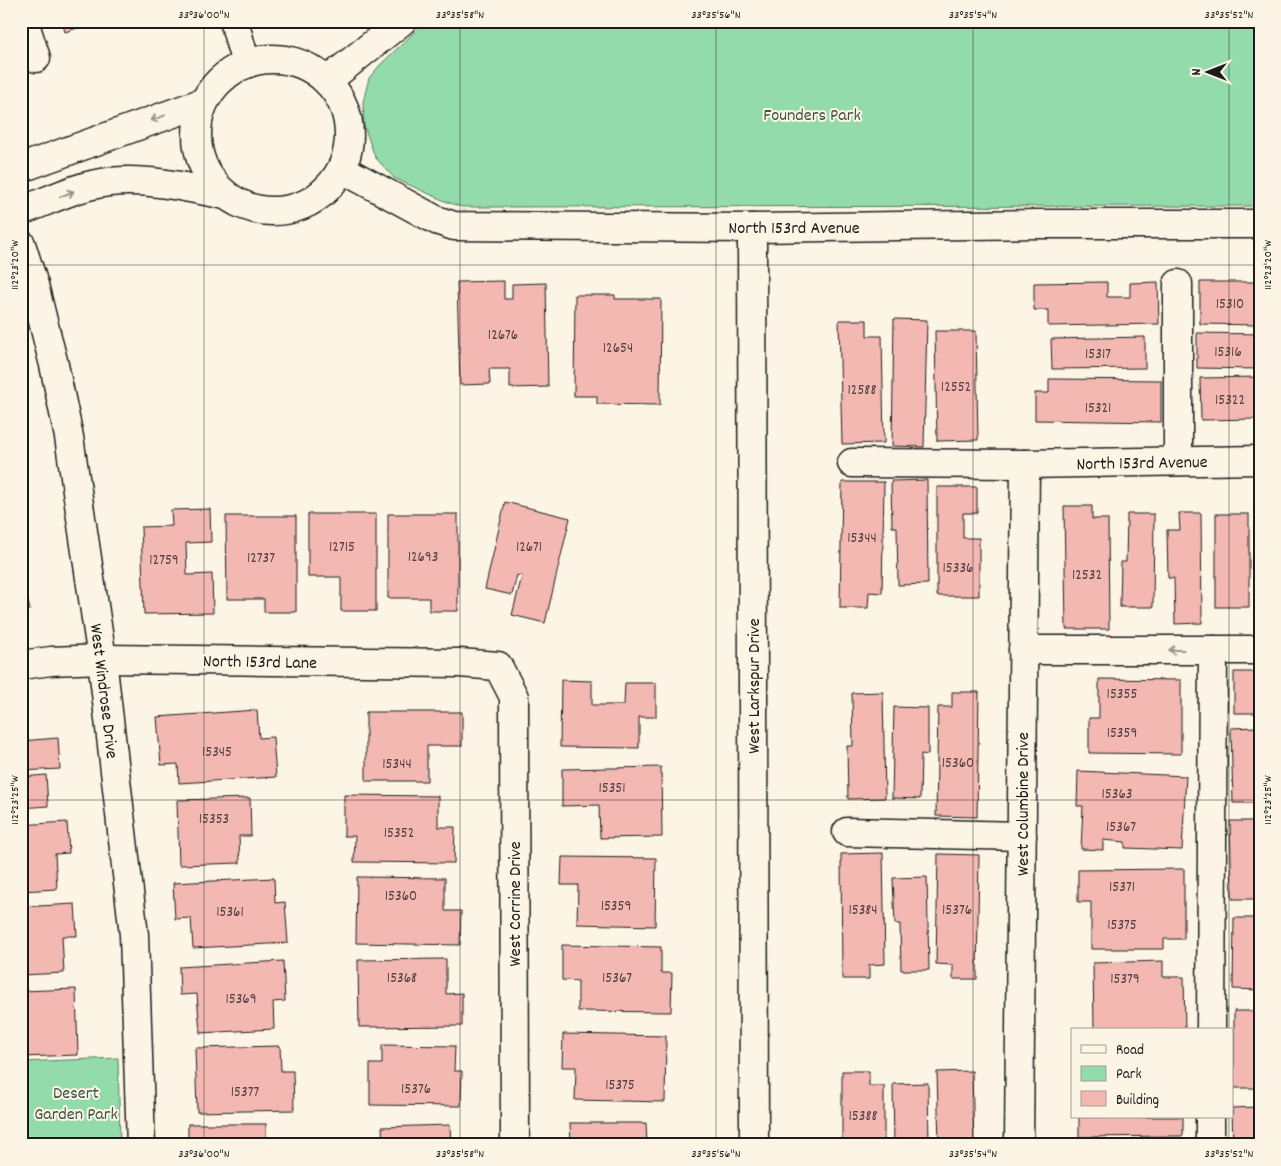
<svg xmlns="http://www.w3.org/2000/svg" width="1281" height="1166" font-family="Dekko,sans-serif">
<rect width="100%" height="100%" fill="#fcf5e5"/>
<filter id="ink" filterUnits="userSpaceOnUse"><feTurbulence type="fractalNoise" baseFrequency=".02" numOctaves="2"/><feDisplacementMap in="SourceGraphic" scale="10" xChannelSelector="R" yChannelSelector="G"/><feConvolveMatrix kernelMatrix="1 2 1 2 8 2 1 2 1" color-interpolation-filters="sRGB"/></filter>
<g filter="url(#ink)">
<g fill="#93dbaa" stroke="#587c63">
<polygon points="426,21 1260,21 1260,206 462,207 447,202 394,178 375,157 364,126 363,102 369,78 380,65"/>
<polygon points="118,1058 120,1145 21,1145 21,1062"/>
</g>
<g fill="#f4b8b3" stroke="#1c1c1c">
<polygon points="62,21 99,21 65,32"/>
<polygon points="504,281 504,299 512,299 512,284 546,283 548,387 510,388 510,369 489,369 490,384 460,385 457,282"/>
<polygon points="1107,282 1107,297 1130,297 1130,283 1158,282 1159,324 1048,326 1048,310 1034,310 1034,283"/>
<polygon points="1200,282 1260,282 1260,325 1200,324"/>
<polygon points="575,295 615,295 615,299 661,299 660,405 597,404 597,396 574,396"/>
<polygon points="894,319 927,320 924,447 892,446"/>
<polygon points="839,320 867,320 867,336 882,336 884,443 842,444"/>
<polygon points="935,331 976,331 978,440 937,441"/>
<polygon points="1197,333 1260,334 1260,369 1197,368"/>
<polygon points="1145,337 1145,368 1052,369 1051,339"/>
<polygon points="1260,377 1260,419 1201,420 1200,378"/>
<polygon points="1049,379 1161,380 1161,422 1035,420 1035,393 1049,393"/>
<polygon points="927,480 928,584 898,585 897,527 892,527 891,481"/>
<polygon points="842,482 884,482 882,593 869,592 868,608 840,608"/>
<polygon points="937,487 977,487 977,513 963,513 963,538 979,538 979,596 937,596"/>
<polygon points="505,502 570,518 545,623 512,615 522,576 517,575 512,595 485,589"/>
<polygon points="1064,506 1092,506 1092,519 1108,519 1109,629 1066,629"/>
<polygon points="1258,506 1260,506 1260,611 1259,611"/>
<polygon points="210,509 211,542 186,543 187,575 212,574 213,613 144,614 141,527 172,526 171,510"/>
<polygon points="1179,513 1201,513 1202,623 1175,624 1174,578 1168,578 1167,530 1180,530"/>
<polygon points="308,514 376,514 376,611 341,611 341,577 308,577"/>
<polygon points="388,514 458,514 458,611 429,611 429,598 388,598"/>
<polygon points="1127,514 1154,514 1153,607 1120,607 1121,562 1126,562"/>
<rect x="1216" y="514" width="33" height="93"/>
<polygon points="226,516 296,516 296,612 264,612 264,599 227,599"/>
<polygon points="21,572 30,610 21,612"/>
<polygon points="1234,672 1258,672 1258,685 1260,685 1260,713 1234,713"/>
<polygon points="1099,679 1181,680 1181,754 1089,753 1089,718 1099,718"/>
<polygon points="561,680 592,681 592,705 624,705 625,683 656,683 656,717 639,717 639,748 560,747"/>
<polygon points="883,692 885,798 848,799 847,746 853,746 852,693"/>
<polygon points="952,692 979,692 977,817 936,816 938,707 952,707"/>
<polygon points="894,707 928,708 928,755 921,754 920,799 892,798"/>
<polygon points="257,710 259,738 273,737 276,777 179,783 178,764 161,765 157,717"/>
<polygon points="366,712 462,712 462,746 427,746 427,781 366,781"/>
<polygon points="1260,727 1260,803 1233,803 1231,728"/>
<polygon points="58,738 60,769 21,771 22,777 46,775 48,806 21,808 21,741"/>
<polygon points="661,767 662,837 600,838 599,805 562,806 562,769"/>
<polygon points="1078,771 1186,776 1182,850 1125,848 1125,842 1103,840 1103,850 1081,849 1083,806 1077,806"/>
<polygon points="344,795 438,796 438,827 455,827 454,863 354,862 355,836 344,836"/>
<polygon points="250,798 251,836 239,836 240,863 179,865 177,800"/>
<polygon points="1230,821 1260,821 1260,899 1232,899"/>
<polygon points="67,822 69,853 55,854 57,889 21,891 21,825"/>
<polygon points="883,853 885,964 869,965 869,979 842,979 841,854"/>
<polygon points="938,854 979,855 977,979 953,979 953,965 936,964"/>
<polygon points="562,857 656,858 655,926 577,924 578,885 561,885"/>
<polygon points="1184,869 1184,939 1164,939 1164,949 1091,949 1091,902 1078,902 1078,870"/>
<polygon points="357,877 445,878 445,911 461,911 460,945 356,943"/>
<polygon points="927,877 929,970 901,970 900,924 895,924 893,878"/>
<polygon points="274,878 275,903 285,902 288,943 193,948 191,918 175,919 173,883"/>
<polygon points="75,904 77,936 62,936 64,973 21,975 21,907"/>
<polygon points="1234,918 1260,918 1260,990 1233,989"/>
<polygon points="562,945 661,947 661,973 672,973 671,1012 578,1011 578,981 562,980"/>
<polygon points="446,959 446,994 462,993 462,1026 359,1027 358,960"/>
<polygon points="283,961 285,1001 273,1002 274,1029 200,1033 197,994 180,995 179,967"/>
<polygon points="1163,961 1163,977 1184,977 1185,1030 1094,1030 1093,963"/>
<polygon points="76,989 78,1055 21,1057 21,991"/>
<rect x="1234" y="1011" width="26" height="77"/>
<polygon points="563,1034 666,1036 665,1102 575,1100 576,1067 562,1067"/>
<polygon points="382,1045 455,1046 454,1071 462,1071 461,1106 370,1105 370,1064 382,1064"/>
<polygon points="280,1046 281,1071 293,1071 294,1110 197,1112 195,1048"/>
<polygon points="842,1071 869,1071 869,1086 884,1086 884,1145 842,1145"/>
<polygon points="972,1071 974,1145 939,1145 937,1072"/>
<polygon points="928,1083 929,1145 894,1145 893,1084"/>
<polygon points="1260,1107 1260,1145 1233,1145 1232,1108"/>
<polygon points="1079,1117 1183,1117 1183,1136 1079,1137"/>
<polygon points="570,1123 646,1123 647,1145 571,1145"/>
<rect x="188" y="1124" width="78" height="21"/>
<polygon points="450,1125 451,1145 383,1145 382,1127"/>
</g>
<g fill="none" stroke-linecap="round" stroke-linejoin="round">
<defs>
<g id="minor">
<polyline points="24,21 36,58"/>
<polyline points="234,21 246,64"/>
<circle cx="273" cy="135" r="76"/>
<polyline points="327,81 402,21"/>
<polyline points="21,168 204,102"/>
<polyline points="342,169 436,220 454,226 752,228 1037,224 1260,224"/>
<path d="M21,211C50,200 79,185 109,182C148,178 187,187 225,195"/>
<polyline points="752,228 754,1145"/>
<polyline points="21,244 34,285 54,365 69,437 102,659 134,935 141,1145"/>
<polyline points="1178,284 1178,461"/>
<polyline points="852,463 1025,464 1260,460"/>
<polyline points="1023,650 1260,650"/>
<polyline points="21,665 51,661 102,659 459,663 498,666 514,697 515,1145"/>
<polyline points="847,832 1022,836"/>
<polyline points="1211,1030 1213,650"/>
<polyline points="1019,1145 1025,464"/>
<polyline points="1210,1145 1210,1117"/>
</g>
</defs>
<use href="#minor" stroke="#1c1c1c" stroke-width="31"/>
<use href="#minor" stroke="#fcf5e5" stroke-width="28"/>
</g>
<defs><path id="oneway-shaft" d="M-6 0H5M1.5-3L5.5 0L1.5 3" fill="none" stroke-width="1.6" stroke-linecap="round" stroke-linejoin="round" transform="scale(1.25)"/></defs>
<g stroke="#97938b">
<use href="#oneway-shaft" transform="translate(158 118) rotate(160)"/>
<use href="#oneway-shaft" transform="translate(67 194) rotate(-21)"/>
<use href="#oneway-shaft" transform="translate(1176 650) rotate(180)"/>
</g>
</g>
<path fill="none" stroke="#1c1c1c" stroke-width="1" stroke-opacity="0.45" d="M204,21V1145M460,21V1145M716,21V1145M973,21V1145M1229,21V1030M21,265H1260M21,800H1260M1229,1117V1145"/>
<g text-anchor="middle" stroke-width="4" stroke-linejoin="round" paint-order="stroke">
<g font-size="15" fill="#524342">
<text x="1230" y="308">15310</text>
<text x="503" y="339">12676</text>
<text x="618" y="352">12654</text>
<text x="1228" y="356">15316</text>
<text x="1098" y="358">15317</text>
<text x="956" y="391">12552</text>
<text x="862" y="394">12588</text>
<text x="1230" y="404">15322</text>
<text x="1098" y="412">15321</text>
<text x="862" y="542">15344</text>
<text x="342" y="551">12715</text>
<text x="529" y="551">12671</text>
<text x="423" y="561">12693</text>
<text x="261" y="562">12737</text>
<text x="164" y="564">12759</text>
<text x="958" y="572">15336</text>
<text x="1087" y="579">12532</text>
<text x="1122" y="698">15355</text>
<text x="1122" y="737">15359</text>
<text x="217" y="756">15345</text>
<text x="958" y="767">15360</text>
<text x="397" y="768">15344</text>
<text x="612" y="792">15351</text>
<text x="1117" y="798">15363</text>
<text x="214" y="823">15353</text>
<text x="1121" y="831">15367</text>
<text x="399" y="837">15352</text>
<text x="1122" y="891">15371</text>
<text x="401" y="900">15360</text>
<text x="616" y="910">15359</text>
<text x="863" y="914">15384</text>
<text x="957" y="914">15376</text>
<text x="230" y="916">15361</text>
<text x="1122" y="929">15375</text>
<text x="402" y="982">15368</text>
<text x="617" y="982">15367</text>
<text x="1125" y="983">15379</text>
<text x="241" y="1003">15369</text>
<text x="620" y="1089">15375</text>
<text x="416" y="1093">15376</text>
<text x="245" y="1096">15377</text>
<text x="863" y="1120">15388</text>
</g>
<g font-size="18" fill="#405547" stroke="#fcf5e5">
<text x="812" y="120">Founders Park</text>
<text x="76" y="1098">Desert<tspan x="76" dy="21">Garden Park</tspan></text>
</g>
<g font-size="18" fill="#1c1c1c" stroke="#fcf5e5">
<text x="794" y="233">North 153rd Avenue</text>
<text transform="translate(1142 462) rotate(-1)" y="6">North 153rd Avenue</text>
<text transform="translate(260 661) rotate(1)" y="6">North 153rd Lane</text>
<text transform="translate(753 686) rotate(-90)" y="6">West Larkspur Drive</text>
<text transform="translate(105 691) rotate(83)" y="6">West Windrose Drive</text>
<text transform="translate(1022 804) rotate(-90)" y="6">West Columbine Drive</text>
<text transform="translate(514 904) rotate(-90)" y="6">West Corrine Drive</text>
</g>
</g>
<rect width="1281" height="1166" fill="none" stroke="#fcf5e5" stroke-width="55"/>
<rect x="1071" y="1028" width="162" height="90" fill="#fcf5e5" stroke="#a29e95"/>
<rect x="1081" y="1045" width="25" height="8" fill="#fcf5e5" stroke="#a29e95"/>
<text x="1116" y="1054" font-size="15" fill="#1c1c1c">Road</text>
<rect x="1081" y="1066" width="25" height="15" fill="#93dbaa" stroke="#a29e95"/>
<text x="1116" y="1078" font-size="15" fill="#1c1c1c">Park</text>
<rect x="1081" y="1091" width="25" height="15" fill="#f4b8b3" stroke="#a29e95"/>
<text x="1116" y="1104" font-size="15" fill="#1c1c1c">Building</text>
<g transform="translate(1208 72) rotate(270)" stroke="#fcf5e5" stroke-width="4" paint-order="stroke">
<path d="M0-4L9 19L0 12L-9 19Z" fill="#1c1c1c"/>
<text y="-8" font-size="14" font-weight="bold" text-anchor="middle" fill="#1c1c1c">N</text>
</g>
<rect x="28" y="28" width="1226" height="1110" fill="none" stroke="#1c1c1c" stroke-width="2"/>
<g font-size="12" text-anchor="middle" fill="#1c1c1c">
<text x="204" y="18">33°36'00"N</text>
<text x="460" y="18">33°35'58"N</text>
<text x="716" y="18">33°35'56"N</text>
<text x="973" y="18">33°35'54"N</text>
<text x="1229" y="18">33°35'52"N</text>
<text transform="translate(1267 265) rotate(-90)" y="4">112°23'20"W</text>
<text transform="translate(14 265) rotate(-90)" y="4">112°23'20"W</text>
<text transform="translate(1267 800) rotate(-90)" y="4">112°23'25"W</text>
<text transform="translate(14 800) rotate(-90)" y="4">112°23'25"W</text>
<text x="204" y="1157">33°36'00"N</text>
<text x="460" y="1157">33°35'58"N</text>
<text x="716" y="1157">33°35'56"N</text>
<text x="973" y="1157">33°35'54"N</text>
<text x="1229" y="1157">33°35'52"N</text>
</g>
</svg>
